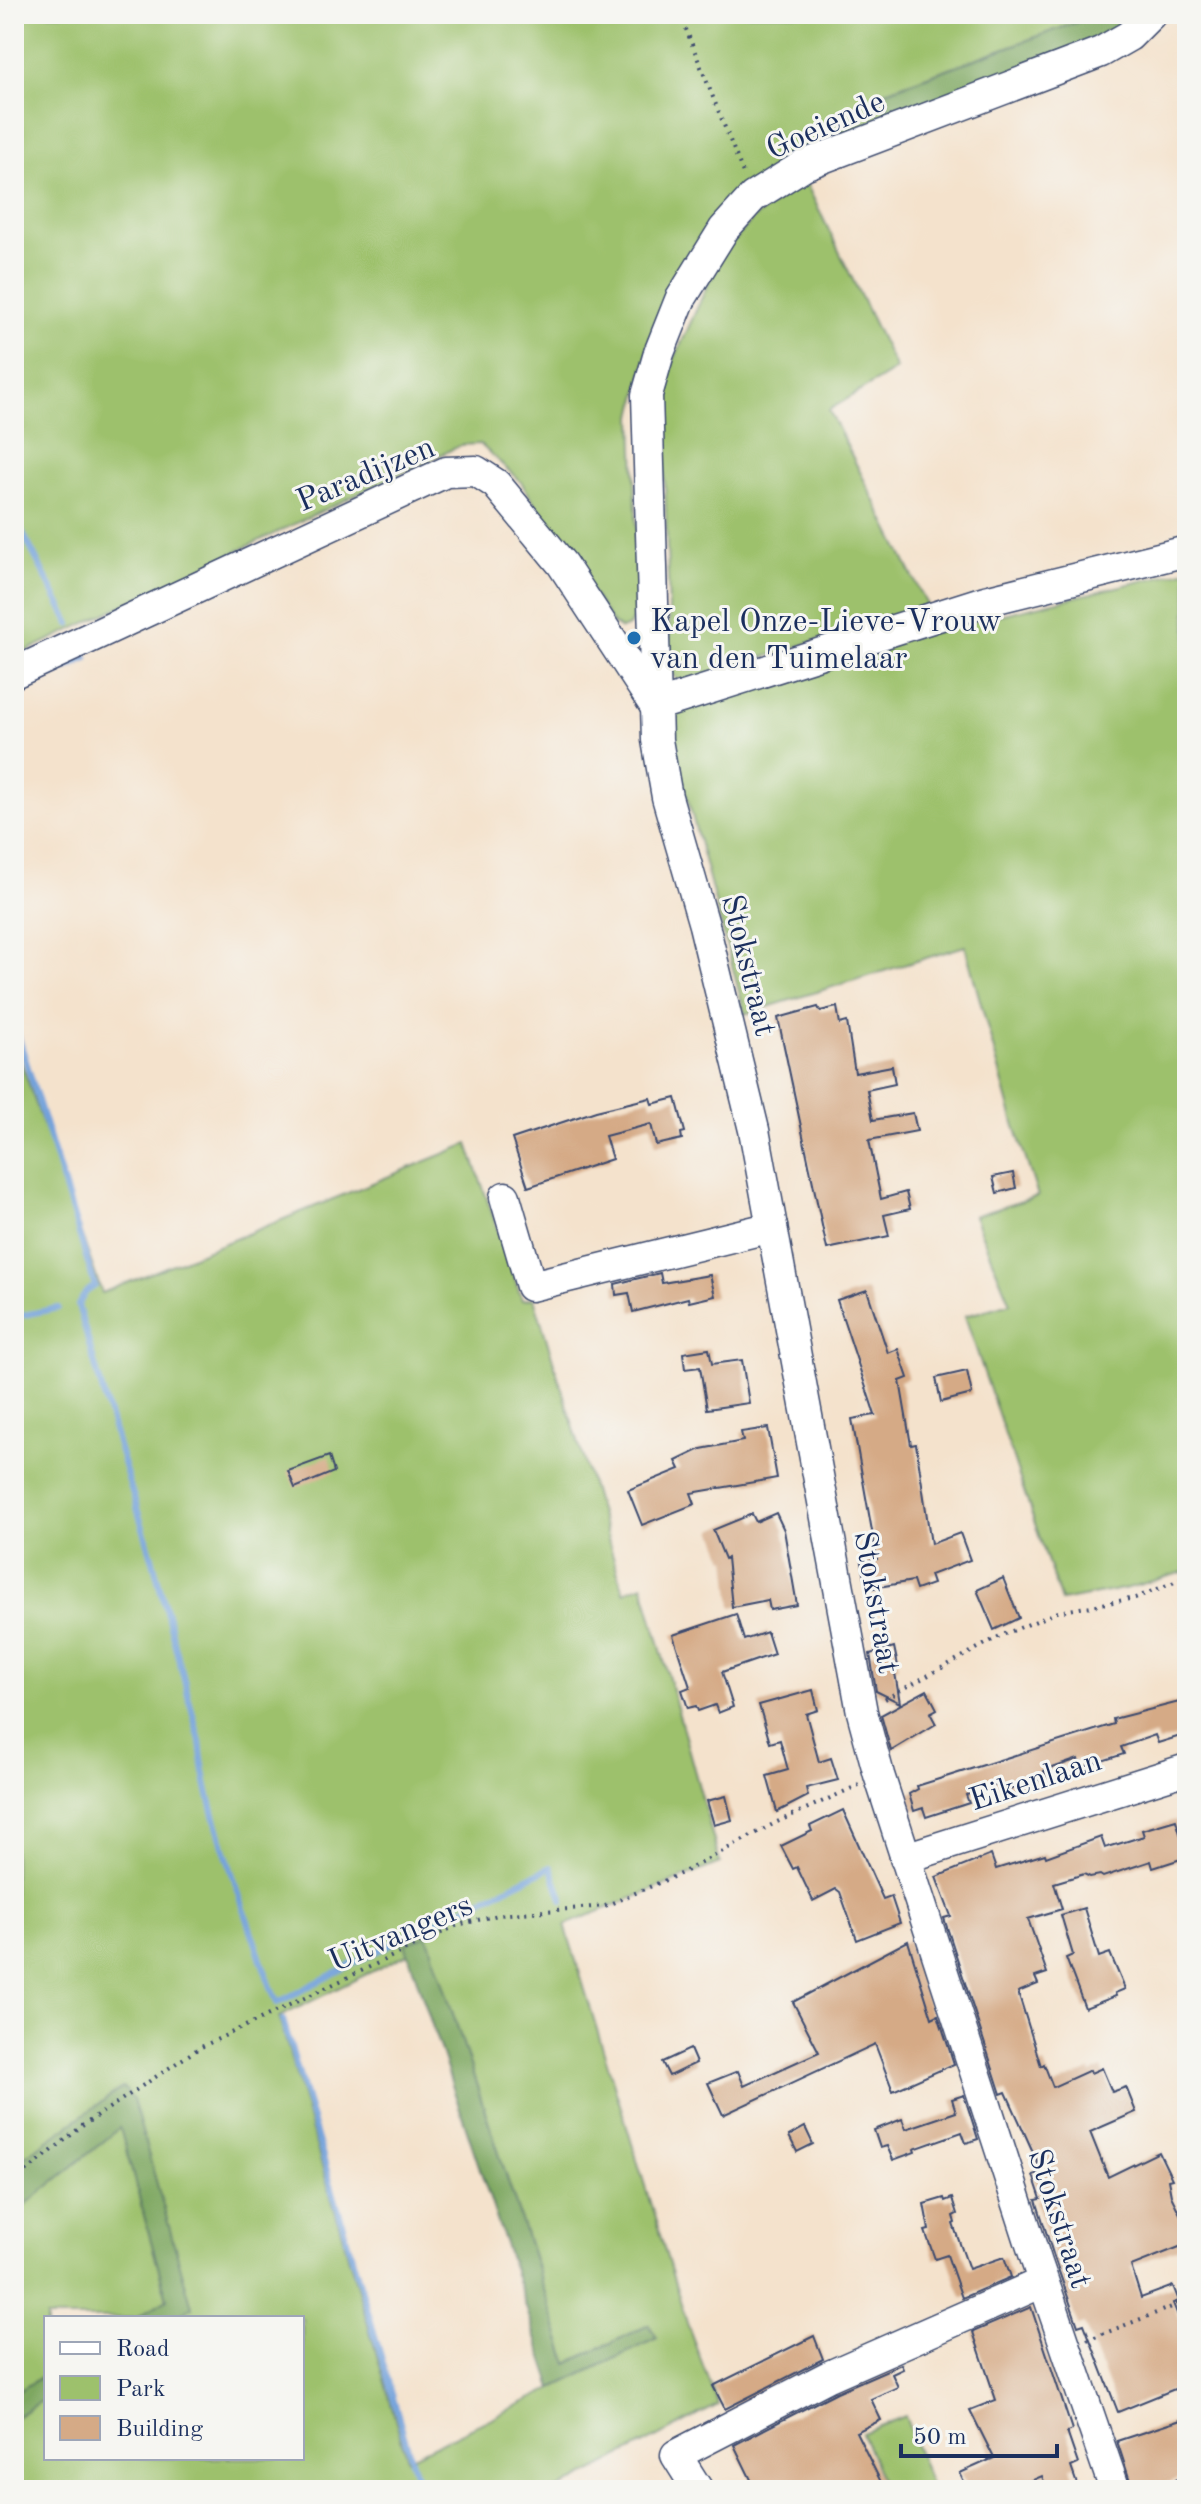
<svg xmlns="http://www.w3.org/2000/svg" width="1201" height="2504" font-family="'Old Standard TT',serif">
<rect width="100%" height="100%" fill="#f6f6f2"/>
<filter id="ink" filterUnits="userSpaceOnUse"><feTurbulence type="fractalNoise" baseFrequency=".0125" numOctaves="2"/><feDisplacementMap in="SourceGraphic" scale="16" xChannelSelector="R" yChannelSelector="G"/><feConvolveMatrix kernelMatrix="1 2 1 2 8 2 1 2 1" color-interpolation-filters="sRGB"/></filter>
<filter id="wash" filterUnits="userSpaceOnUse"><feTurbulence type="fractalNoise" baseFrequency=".006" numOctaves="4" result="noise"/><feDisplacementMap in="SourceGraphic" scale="32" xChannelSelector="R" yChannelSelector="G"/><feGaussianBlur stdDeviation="1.8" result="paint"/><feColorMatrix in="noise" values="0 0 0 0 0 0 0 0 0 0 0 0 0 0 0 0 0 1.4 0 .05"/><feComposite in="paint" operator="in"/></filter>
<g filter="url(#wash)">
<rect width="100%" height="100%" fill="#f4e2cc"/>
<g fill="#9dc16c" stroke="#5c7865" stroke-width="2" fill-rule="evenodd">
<polygon points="14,14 1100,14 885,91 891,121 854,134 683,270 654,322 633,416 639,609 629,626 621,629 612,623 521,482 480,444 461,445 14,657"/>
<polygon points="805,181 896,369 829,410 927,605 681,684 671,672 663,422 668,373 720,257 754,218"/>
<polygon points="1187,570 1187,1571 1128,1588 1061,1601 965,1316 1010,1303 974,1216 1038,1196 1013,1120 965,946 745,1014 671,736 672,717 680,707 925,633"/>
<path d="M14,1042L102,1293L468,1144L522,1300L534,1298L624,1592L643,1585L720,1863L565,1925L687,2323L718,2405L557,2490H14V2418L46,2398V2458H302V2318H175L192,2307L123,2087L14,2164ZM427,1935L568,2363L649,2325L657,2338L407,2459L279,2017L408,1954Z"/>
<polygon points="120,2127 167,2299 136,2318 46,2318 46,2374 14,2394 14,2214"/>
<polygon points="905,2416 932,2490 879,2490 884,2487 862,2433"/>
</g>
<g fill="#7ea760" stroke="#4c6b5f" stroke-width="2">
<polygon points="1100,14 1140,14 1124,29 891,121 884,92"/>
<polygon points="427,1935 568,2363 649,2325 657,2338 553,2388 405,1944"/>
<polygon points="123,2087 133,2100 192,2307 175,2318 137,2318 167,2299 120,2128 14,2214 14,2164"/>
<polygon points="46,2374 46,2398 14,2418 14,2394"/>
</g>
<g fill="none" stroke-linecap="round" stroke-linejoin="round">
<g stroke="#71a0da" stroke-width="6">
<polyline points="14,516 70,624"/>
<polyline points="14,692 87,658"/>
<path d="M14,1022L95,1286L86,1292L78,1305L118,1446L152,1557L200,1741C204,1789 219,1833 234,1879C248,1921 261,1962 277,2003L412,1933L551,1867L563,1901"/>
<polyline points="14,1317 58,1308"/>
<polyline points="283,2020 420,2490"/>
</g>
</g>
<g id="blocks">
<g fill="#d5aa86">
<polygon points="818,1007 820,1011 837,1007 840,1024 847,1022 855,1073 892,1066 895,1084 867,1090 873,1120 913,1113 917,1131 869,1140 881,1199 906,1192 910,1209 884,1215 889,1236 827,1249 778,1018"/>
<polygon points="650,1098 652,1104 676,1098 685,1132 681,1133 682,1139 656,1145 651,1124 605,1136 612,1159 528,1187 512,1139 596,1111"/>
<polygon points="1013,1173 1016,1188 997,1193 993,1177"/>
<polygon points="660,1273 662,1283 710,1275 715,1296 689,1302 688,1298 633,1312 629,1293 616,1295 615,1284"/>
<polygon points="867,1290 888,1353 898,1349 908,1378 900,1381 911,1445 916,1444 931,1544 960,1533 970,1560 930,1575 933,1584 916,1590 913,1581 867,1589 862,1562 877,1559 852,1419 875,1415 837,1300"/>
<polygon points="709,1349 712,1364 742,1360 749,1403 707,1409 700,1367 685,1369 683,1353"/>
<polygon points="967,1371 972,1394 941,1402 936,1378"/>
<polygon points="768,1428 777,1478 691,1493 695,1504 642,1525 628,1490 680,1469 676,1461 701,1449 743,1441 741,1432"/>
<polygon points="329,1456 334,1472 295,1488 288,1471"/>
<polygon points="776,1513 784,1530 797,1605 770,1610 768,1600 732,1607 727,1558 725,1559 713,1530 752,1514 756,1522"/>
<polygon points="1003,1578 1019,1618 994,1630 977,1590"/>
<polygon points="736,1614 744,1640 767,1632 774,1654 722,1672 733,1707 718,1713 715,1705 698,1711 696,1706 688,1708 682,1690 690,1687 673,1635"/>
<polygon points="894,1647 898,1666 894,1667 900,1703 876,1691 870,1654"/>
<polygon points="813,1690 818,1710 806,1714 819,1762 831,1758 838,1780 806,1788 808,1796 777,1812 767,1776 788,1770 780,1740 770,1743 759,1705"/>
<polygon points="927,1690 937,1709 930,1713 936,1724 891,1751 881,1715"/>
<polygon points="1187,1700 1187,1734 1158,1743 1155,1735 1121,1747 1124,1754 1080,1768 1078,1759 1044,1771 1046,1778 1025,1785 1003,1792 1000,1784 966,1795 969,1803 926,1817 923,1808 914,1811 909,1794 918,1789 917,1786 1114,1724 1113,1719"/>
<polygon points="726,1796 732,1820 714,1825 707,1801"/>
<polygon points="843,1810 883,1899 891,1896 900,1923 857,1940 840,1892 836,1889 813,1901 797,1867 793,1869 781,1846 812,1831 810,1826"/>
<polygon points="1176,1820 1187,1857 1153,1868 1151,1861 1103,1877 1100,1875 1090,1877 1084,1874 1054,1883 1062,1909 1028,1919 1047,1973 1035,1977 1038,1984 1018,1992 1041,2066 1044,2064 1053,2087 1090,2070 1091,2073 1102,2068 1112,2092 1126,2087 1136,2112 1090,2132 1108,2177 1159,2152 1172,2179 1168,2180 1171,2196 1181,2216 1187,2213 1187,2244 1131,2266 1141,2298 1173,2286 1179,2301 1173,2303 1187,2339 1187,2384 1118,2412 1084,2324 1078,2326 1054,2257 1036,2200 1041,2199 1033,2175 1042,2172 1006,2092 1001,2094 944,1918 951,1916 936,1877 991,1855 996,1869 1045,1854 1046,1857 1101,1837 1105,1848 1144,1836 1142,1830"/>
<polygon points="1084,1908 1099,1957 1110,1953 1125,1989 1115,1993 1116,1996 1085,2008 1066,1958 1073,1955 1061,1915"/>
<polygon points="908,1941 932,2018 938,2015 954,2064 893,2091 875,2044 723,2115 708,2083 738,2071 744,2086 819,2052 793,2002"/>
<polygon points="690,2049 696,2063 669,2076 662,2062"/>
<polygon points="964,2095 978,2139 966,2143 962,2132 914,2149 915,2152 893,2160 887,2146 880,2148 874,2130 902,2119 906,2129 956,2112 952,2099"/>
<polygon points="805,2127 813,2144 797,2152 789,2136"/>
<polygon points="944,2198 945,2201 952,2198 957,2214 953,2216 955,2223 953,2224 969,2269 1004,2257 1011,2277 962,2298 947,2255 935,2259 925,2231 929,2230 924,2204"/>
<polygon points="1031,2307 1072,2430 1067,2432 1078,2464 1071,2467 1079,2490 1047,2490 1042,2476 1010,2490 968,2490 960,2473 994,2458 970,2410 996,2400 973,2332"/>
<polygon points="814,2336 823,2359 725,2409 713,2386"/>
<polygon points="901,2364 903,2369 892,2374 898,2387 871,2399 881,2420 856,2432 881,2482 866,2490 756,2490 734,2445 837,2392"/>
<polygon points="1187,2418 1187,2476 1147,2490 1133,2490 1117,2441"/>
</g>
</g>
</g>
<g filter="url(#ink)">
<use href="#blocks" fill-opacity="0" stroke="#3c4a6e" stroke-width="2"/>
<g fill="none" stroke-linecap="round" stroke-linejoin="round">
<defs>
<g id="minor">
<polyline points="14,673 446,472 476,471 496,484 562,564 655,706"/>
<polyline points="655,706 985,601 1187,551"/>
<polyline points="505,1197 531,1286 772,1227"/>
<polyline points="905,1858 1187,1769"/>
<polyline points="698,2490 676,2455 829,2376 1043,2282"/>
<polyline points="1115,2490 1037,2263 879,1775 862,1712 754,1130 704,925 667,797 657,740 647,395 659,353 680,300 724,229 753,197 804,165 1101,52 1129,36 1151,14"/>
</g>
</defs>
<use href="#minor" stroke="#3c4a6e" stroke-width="33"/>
<g stroke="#3c4a6e" stroke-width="4" stroke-dasharray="2 6" stroke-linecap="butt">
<polyline points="680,14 743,173"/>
<polyline points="885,1699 1000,1636 1058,1612 1135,1598 1187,1577"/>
<polyline points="14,2182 82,2126 199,2048 458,1925 498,1915 605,1906 682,1873 777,1822 859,1785"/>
<polyline points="1087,2340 1187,2301"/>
</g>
<use href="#minor" stroke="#fff" stroke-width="30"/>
</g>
</g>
<circle fill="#1f6fb2" stroke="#f6f6f2" stroke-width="3" cx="634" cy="638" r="8"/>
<g text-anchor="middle" stroke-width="6" stroke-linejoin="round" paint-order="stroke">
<g font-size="32" fill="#1b2f5e" stroke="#f6f6f2">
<text transform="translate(825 124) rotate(-24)" y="11">Goeiende</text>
<text transform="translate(365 473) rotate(-23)" y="11">Paradijzen</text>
<text transform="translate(750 965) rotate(76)" y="11">Stokstraat</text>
<text transform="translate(878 1602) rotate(80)" y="11">Stokstraat</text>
<text transform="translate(1035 1779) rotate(-18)" y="11">Eikenlaan</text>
<text transform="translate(400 1932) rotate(-23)" y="11">Uitvangers</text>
<text transform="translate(1061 2218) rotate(72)" y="11">Stokstraat</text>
</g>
<g font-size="32" fill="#1b2f5e" stroke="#f6f6f2" text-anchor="start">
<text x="650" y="631">Kapel Onze-Lieve-Vrouw<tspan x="650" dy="37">van den Tuimelaar</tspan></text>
</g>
</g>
<rect width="1201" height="2504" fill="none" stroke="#f6f6f2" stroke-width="48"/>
<rect x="44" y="2316" width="260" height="144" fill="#f6f6f2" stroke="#9ea6b7" stroke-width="2"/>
<rect x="60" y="2342" width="40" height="12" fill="#ffffff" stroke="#9ea6b7" stroke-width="2"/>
<text x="116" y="2356" font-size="24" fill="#1b2f5e">Road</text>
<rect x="60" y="2376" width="40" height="24" fill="#9dc16c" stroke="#9ea6b7" stroke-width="2"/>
<text x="116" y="2396" font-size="24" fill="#1b2f5e">Park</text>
<rect x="60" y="2416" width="40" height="24" fill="#d5aa86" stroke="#9ea6b7" stroke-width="2"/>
<text x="116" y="2436" font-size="24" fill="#1b2f5e">Building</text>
<path d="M901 2444v12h156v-12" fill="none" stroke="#1b2f5e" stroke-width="4"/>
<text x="913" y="2444" font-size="24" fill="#1b2f5e" stroke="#f6f6f2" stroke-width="6" paint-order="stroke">50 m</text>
</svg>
